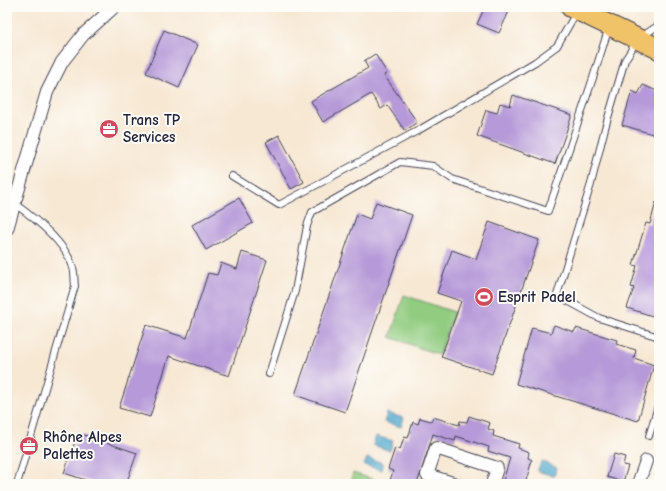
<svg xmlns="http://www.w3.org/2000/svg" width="666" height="491" font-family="'Comic Neue',sans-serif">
<rect width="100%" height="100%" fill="#fdfcf7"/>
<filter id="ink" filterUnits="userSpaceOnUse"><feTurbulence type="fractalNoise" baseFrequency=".025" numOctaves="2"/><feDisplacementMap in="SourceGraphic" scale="8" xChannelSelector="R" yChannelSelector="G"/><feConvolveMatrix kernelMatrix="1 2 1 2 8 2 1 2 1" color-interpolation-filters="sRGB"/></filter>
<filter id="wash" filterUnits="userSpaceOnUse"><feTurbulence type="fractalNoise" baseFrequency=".012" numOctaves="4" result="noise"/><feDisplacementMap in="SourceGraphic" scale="16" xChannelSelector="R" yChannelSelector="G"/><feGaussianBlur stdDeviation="0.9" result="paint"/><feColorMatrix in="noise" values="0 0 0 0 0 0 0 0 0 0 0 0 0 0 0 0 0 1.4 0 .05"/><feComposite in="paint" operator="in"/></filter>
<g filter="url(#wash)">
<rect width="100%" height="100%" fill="#f7e8d4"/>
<g fill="#91cc80" stroke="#5a775e">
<polygon points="404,295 454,312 439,355 390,337"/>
<polygon points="353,473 389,484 350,484"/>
</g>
<g fill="#50a7cd" stroke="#396484">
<polygon points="387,413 404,418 401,427 384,422"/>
<polygon points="376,436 393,441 390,451 373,445"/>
<polygon points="367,458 383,463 381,470 364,465"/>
<polygon points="542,461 557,468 554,476 537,471"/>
</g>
<g id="blocks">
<g fill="#b599d8">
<polygon points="485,7 511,7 499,33 477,24"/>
<polygon points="164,30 198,45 179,88 146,73"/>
<polygon points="375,54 387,73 384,75 417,122 405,131 387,105 381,109 371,94 323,122 311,101 368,68 364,61"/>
<polygon points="643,85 659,92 659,136 622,125 632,91 638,94"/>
<polygon points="513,95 572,115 555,164 477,136 486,110 497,113 500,103 510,106"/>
<polygon points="279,135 304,182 291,189 266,142"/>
<polygon points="239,198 253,223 206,250 192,225"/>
<polygon points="376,202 412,215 345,412 295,395 357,214 370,219"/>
<polygon points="656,202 659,203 659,318 627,308 634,288 631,287 637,266 633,265 646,223 650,224"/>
<polygon points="489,222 539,240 492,374 441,357 461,301 437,293 452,250 476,259"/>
<polygon points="242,252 267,260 229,376 169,356 150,417 119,408 146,325 187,338 208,273 217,275 221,263 237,269"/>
<polygon points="554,325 574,332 576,328 617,340 616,344 636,350 634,358 654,365 638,421 516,384 532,328 551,333"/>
<polygon points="469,416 490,423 488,429 494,431 493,436 519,444 518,448 529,452 528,458 532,460 525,484 502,484 510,458 488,451 489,447 456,436 455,441 433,434 417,484 389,484 393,471 388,469 395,448 400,450 404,437 408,438 413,422 418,424 420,418 431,421 433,417 459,425 460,421 467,422"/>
<polygon points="78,433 137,453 126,484 98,484 64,473"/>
<polygon points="614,454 625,457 623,465 628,466 623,482 607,477"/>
</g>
</g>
</g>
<g filter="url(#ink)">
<use href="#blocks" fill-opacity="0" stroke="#424052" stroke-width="1"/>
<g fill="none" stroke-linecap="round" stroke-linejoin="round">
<defs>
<g id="lane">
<polyline points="659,25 638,39 625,60 605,128 591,184 557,295 599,318 659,337"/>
<polyline points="232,176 279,205 419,130 535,62 557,46 576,13"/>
<path d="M15,204C33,217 67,244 73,268C75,273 74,280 75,286L17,484"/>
<polyline points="269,374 295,291 307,226 312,212 400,162 433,166 452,179 548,211 593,78 609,27"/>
<polyline points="649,436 659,403"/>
</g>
<g id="street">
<polyline points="7,229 47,92 62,62 83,35 114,7"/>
<polyline points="456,484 427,475 436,448 497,468 492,484"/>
<polyline points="638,484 646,461"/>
</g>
<polyline id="primary" points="571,7 659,49"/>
</defs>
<use href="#lane" stroke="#424052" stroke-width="8"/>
<use href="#street" stroke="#424052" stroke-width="14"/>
<use href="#primary" stroke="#424052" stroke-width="22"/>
<use href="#lane" stroke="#fff" stroke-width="6"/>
<use href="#street" stroke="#fff" stroke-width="12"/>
<use href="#primary" stroke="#f1c369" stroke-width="20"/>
</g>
</g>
<defs>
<symbol id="office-disc" viewBox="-11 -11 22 22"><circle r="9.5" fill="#d1495b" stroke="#fdfcf7"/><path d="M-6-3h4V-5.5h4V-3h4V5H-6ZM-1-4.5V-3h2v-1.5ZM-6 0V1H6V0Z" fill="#fff"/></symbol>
<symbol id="stadium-disc" viewBox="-11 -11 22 22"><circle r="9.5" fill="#d1495b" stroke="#fdfcf7"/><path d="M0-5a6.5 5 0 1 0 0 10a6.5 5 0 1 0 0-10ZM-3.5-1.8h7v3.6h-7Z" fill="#fff"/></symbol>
</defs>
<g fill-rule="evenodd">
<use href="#office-disc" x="98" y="118" width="22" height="22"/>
<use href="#stadium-disc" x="473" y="286" width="22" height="22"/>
<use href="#office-disc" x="18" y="435" width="22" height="22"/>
</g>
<g text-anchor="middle" stroke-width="4" stroke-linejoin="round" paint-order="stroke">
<g font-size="15" font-weight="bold" fill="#22223b" stroke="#fdfcf7" text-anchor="start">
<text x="123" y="125">Trans TP<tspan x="123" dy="17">Services</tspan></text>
<text x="498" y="302">Esprit Padel</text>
<text x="43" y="442">Rhône Alpes<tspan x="43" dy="17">Palettes</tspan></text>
</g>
</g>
<rect width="666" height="491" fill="none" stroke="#fdfcf7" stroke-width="24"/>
</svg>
